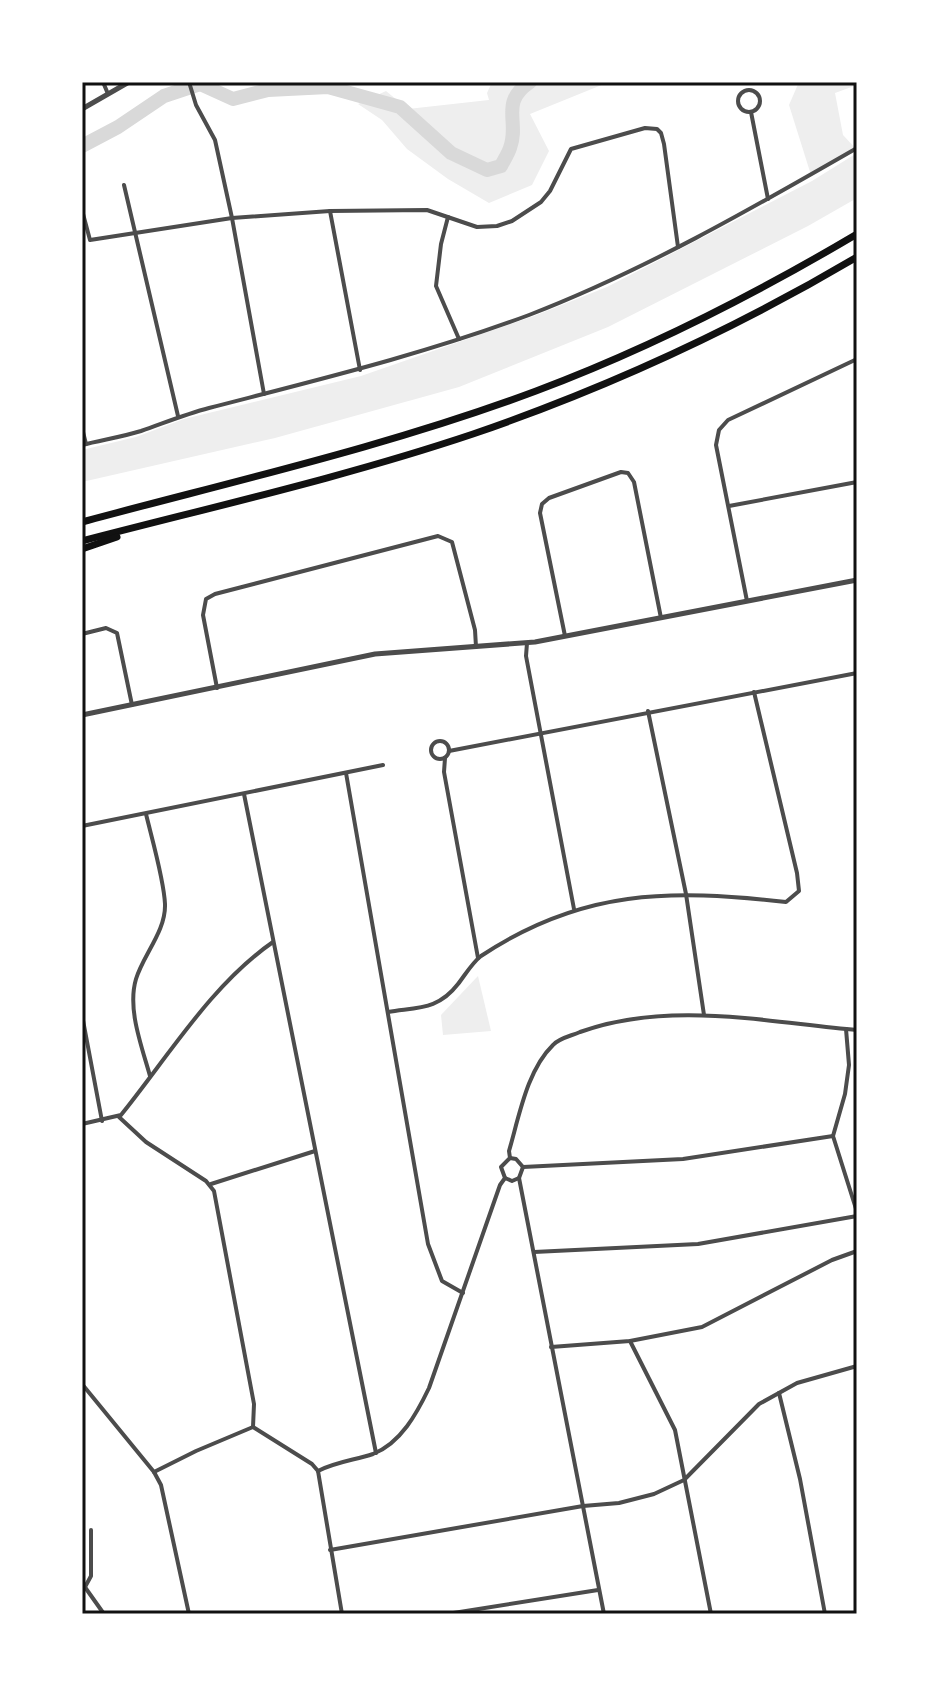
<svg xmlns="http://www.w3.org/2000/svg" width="939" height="1696" font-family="Karla,sans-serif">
<rect width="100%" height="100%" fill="#fff"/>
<g fill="#eee">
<polygon points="492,82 609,82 530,114 549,151 532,185 489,203 448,179 407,149 382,120 358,104 386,91 408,109 489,100 487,93"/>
<polygon points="799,82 857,82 857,85 835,93 843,135 856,149 811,175 789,105"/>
<polygon points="857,153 857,198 808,226 608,327 459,387 275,438 82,482 82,450 136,437 184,419 361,376 534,316 607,287 812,181"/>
<polygon points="478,976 491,1031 443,1035 441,1015"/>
</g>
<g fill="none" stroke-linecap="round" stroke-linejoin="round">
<path stroke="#d9d9d9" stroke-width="14" d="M82,146L118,127L164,96L200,84L233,99L268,90L328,87L400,107L451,153L487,170L501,166C504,160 508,154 510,148C520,121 499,103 530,82"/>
<g stroke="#4c4c4c" stroke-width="4">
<polyline points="103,82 108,94"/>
<polyline points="189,82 196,105 215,140 232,218 264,394"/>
<circle cx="749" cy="101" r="11"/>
<polyline points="751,112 768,199"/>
<polyline points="124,185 178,416"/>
<polyline points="82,210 90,240 232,218 330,211 427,210 477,227 497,226 512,221 541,202 550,191 571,149 645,128 657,129 661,133 664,144 678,247"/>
<polyline points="330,211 360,370"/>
<polyline points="448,217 441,244 436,286 459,339"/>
<polyline points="82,428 86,444"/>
<path d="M82,445C101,440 122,437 141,431C164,423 186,414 209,408C317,380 425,354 529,315C643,271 751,209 857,148"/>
<polyline points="729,506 857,482"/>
<polyline points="747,601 716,445 719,430 728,420 857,359"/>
<polyline points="82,634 106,628 117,633 132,705"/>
<polyline points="565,636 540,513 542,504 549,498 621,472 628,473 634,482 661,618"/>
<polyline points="527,643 526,656 574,909"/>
<polyline points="217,688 203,615 206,599 215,594 438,536 452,542 475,630 476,647"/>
<polyline points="648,711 686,894 704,1015"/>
<circle cx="440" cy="750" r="9"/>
<polyline points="449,751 857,673"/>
<polyline points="445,758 444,772 478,958"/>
<polyline points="346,773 428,1244 442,1281 463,1293"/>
<polyline points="244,794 376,1453"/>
<path d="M146,814C152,839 164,880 165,904C166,931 143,955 136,979C127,1009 142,1047 150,1076"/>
<polyline points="82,826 383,765"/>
<path d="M388,1012C418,1007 438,1010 458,984C465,975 472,963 481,956C582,889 670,889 786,902L799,891L797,873L754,692"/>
<polyline points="82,1015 102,1121"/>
<polyline points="846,1029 849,1065 845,1094 833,1136 857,1212"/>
<polyline points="119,1117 146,1142 206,1181 214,1191 254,1404 253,1427"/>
<path d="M82,1124L121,1115C168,1057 211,985 273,942"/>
<polyline points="510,1158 516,1159 523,1167"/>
<polyline points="523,1167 519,1178 604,1614"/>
<polyline points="523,1167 683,1159 833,1136"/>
<polyline points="505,1178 512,1181 519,1178"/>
<polyline points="211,1184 315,1151"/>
<polyline points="534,1252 698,1244 857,1216"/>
<polyline points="630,1341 675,1430 711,1614"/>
<polyline points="551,1347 630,1341 702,1327 832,1260 857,1251"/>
<polyline points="82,1384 154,1472 161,1485 189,1614"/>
<polyline points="779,1393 800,1479 825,1614"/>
<path d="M318,1471C335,1462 355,1460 373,1454C401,1443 417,1413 429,1388L500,1185L505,1178L501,1167L510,1158L509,1151C519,1117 527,1070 553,1045C559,1038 571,1036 580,1032C669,1000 765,1022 857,1030"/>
<polyline points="318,1471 342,1614"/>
<polyline points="154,1472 196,1451 253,1427 312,1464 318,1471"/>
<polyline points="330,1550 583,1506 619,1503 654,1494 684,1480 759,1404 797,1383 857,1366"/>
<polyline points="82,1583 104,1614"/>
<polyline points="85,1587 91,1576 91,1530"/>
<polyline points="447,1614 598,1590"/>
</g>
<g stroke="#4c4c4c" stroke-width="5">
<polyline points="82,109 129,82"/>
<polyline points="82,715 375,654 535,642 857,580"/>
</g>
<g stroke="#111" stroke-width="7">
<path d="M82,522C234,481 389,446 536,391C648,349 754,295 857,234"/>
<path d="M82,541C212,507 345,477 473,434C607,388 735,329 857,257"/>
<polyline points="82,549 117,537"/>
</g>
</g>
<rect width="939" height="1696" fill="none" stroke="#ffffff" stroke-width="168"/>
<rect x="84" y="84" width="771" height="1528" fill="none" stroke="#111" stroke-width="3"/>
</svg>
